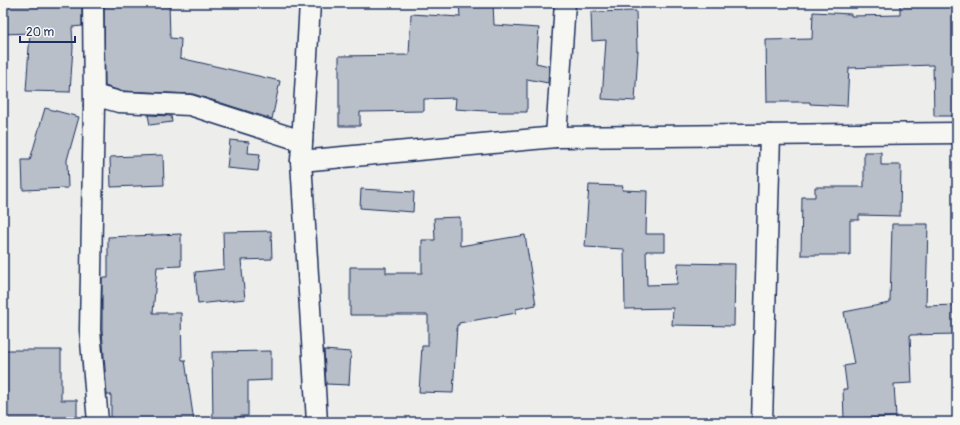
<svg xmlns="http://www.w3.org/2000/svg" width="960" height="425" font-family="Pangolin,sans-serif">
<rect width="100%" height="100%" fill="#edeeec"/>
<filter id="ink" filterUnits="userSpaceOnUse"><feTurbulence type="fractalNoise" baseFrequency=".025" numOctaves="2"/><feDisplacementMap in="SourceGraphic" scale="8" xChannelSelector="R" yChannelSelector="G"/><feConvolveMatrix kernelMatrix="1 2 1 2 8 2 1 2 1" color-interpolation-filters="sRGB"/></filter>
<g filter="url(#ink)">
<g fill="#b9bfc8" stroke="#1b2f5e">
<polygon points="3,3 82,3 82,26 72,27 73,47 70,92 26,91 30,33 3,34"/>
<polygon points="104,3 169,3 170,38 181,39 180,58 280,81 272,119 193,94 121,91 105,86"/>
<polygon points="459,3 493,3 494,25 539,28 536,63 549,66 548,83 527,79 527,112 502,112 455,109 456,98 424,99 424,111 360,112 360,126 339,126 339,56 409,55 411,14 460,17"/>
<polygon points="900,3 957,3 957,116 934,116 933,65 849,68 847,106 810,104 810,102 767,102 766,40 812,39 813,12 851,14 851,16 900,15"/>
<polygon points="636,11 637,51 638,51 635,101 602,99 606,40 592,41 591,12"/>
<polygon points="45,108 79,117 67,160 68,188 23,190 22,160 30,160"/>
<polygon points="148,115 171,116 172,122 150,125"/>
<polygon points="230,140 249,142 248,153 260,154 258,171 227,168"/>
<polygon points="864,152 881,152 881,165 901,165 900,216 859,215 859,220 850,220 850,255 801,255 802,197 815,197 815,187 864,187"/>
<polygon points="163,155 164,185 111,187 110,157"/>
<polygon points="589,185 623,186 622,190 647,191 646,234 665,234 665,251 646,251 647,285 677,284 678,263 735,264 734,326 672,325 673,308 625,309 624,249 585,247"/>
<polygon points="361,189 414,192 413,212 360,208"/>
<polygon points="460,217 460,246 525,235 536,305 516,309 516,313 459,323 459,325 457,325 453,393 419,392 422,346 428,346 428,315 350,315 350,267 386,267 386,273 422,273 422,240 435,240 434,218"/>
<polygon points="892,224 928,224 926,306 957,305 957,334 910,335 912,383 894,384 896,417 844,419 843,389 847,389 844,366 854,364 844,312 890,303"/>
<polygon points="271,231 272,259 241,260 245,299 198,304 195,272 224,269 223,232"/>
<polygon points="181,234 181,266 157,267 153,313 181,313 182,360 185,360 194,422 111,422 111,395 107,395 102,330 102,278 108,278 108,237"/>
<polygon points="3,350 61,350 61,400 77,400 77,422 3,422"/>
<polygon points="324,350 351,352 349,385 326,384"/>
<polygon points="271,351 271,380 248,381 248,416 240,416 240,422 213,422 212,352"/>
</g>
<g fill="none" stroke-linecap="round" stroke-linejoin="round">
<defs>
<g id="minor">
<polyline points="93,3 94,105"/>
<polyline points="310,3 301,161 317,422"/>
<polyline points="556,137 565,3"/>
<polyline points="301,161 556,137 957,133"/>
<polyline points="98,422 90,330 94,105 101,97 119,102 190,105 302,141"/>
<polyline points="762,422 770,135"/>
</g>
</defs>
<use href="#minor" stroke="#1b2f5e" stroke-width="23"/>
<use href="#minor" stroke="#f6f6f2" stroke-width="20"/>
</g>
</g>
<rect width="960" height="425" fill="none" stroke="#f6f6f2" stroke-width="16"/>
<rect x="8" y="8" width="944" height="409" fill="none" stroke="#1b2f5e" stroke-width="1.5" filter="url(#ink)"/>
<path d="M20 36v6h55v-6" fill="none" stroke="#1b2f5e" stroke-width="2"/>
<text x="26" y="36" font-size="12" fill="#1b2f5e" stroke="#f6f6f2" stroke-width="3" paint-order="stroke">20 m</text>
</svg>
